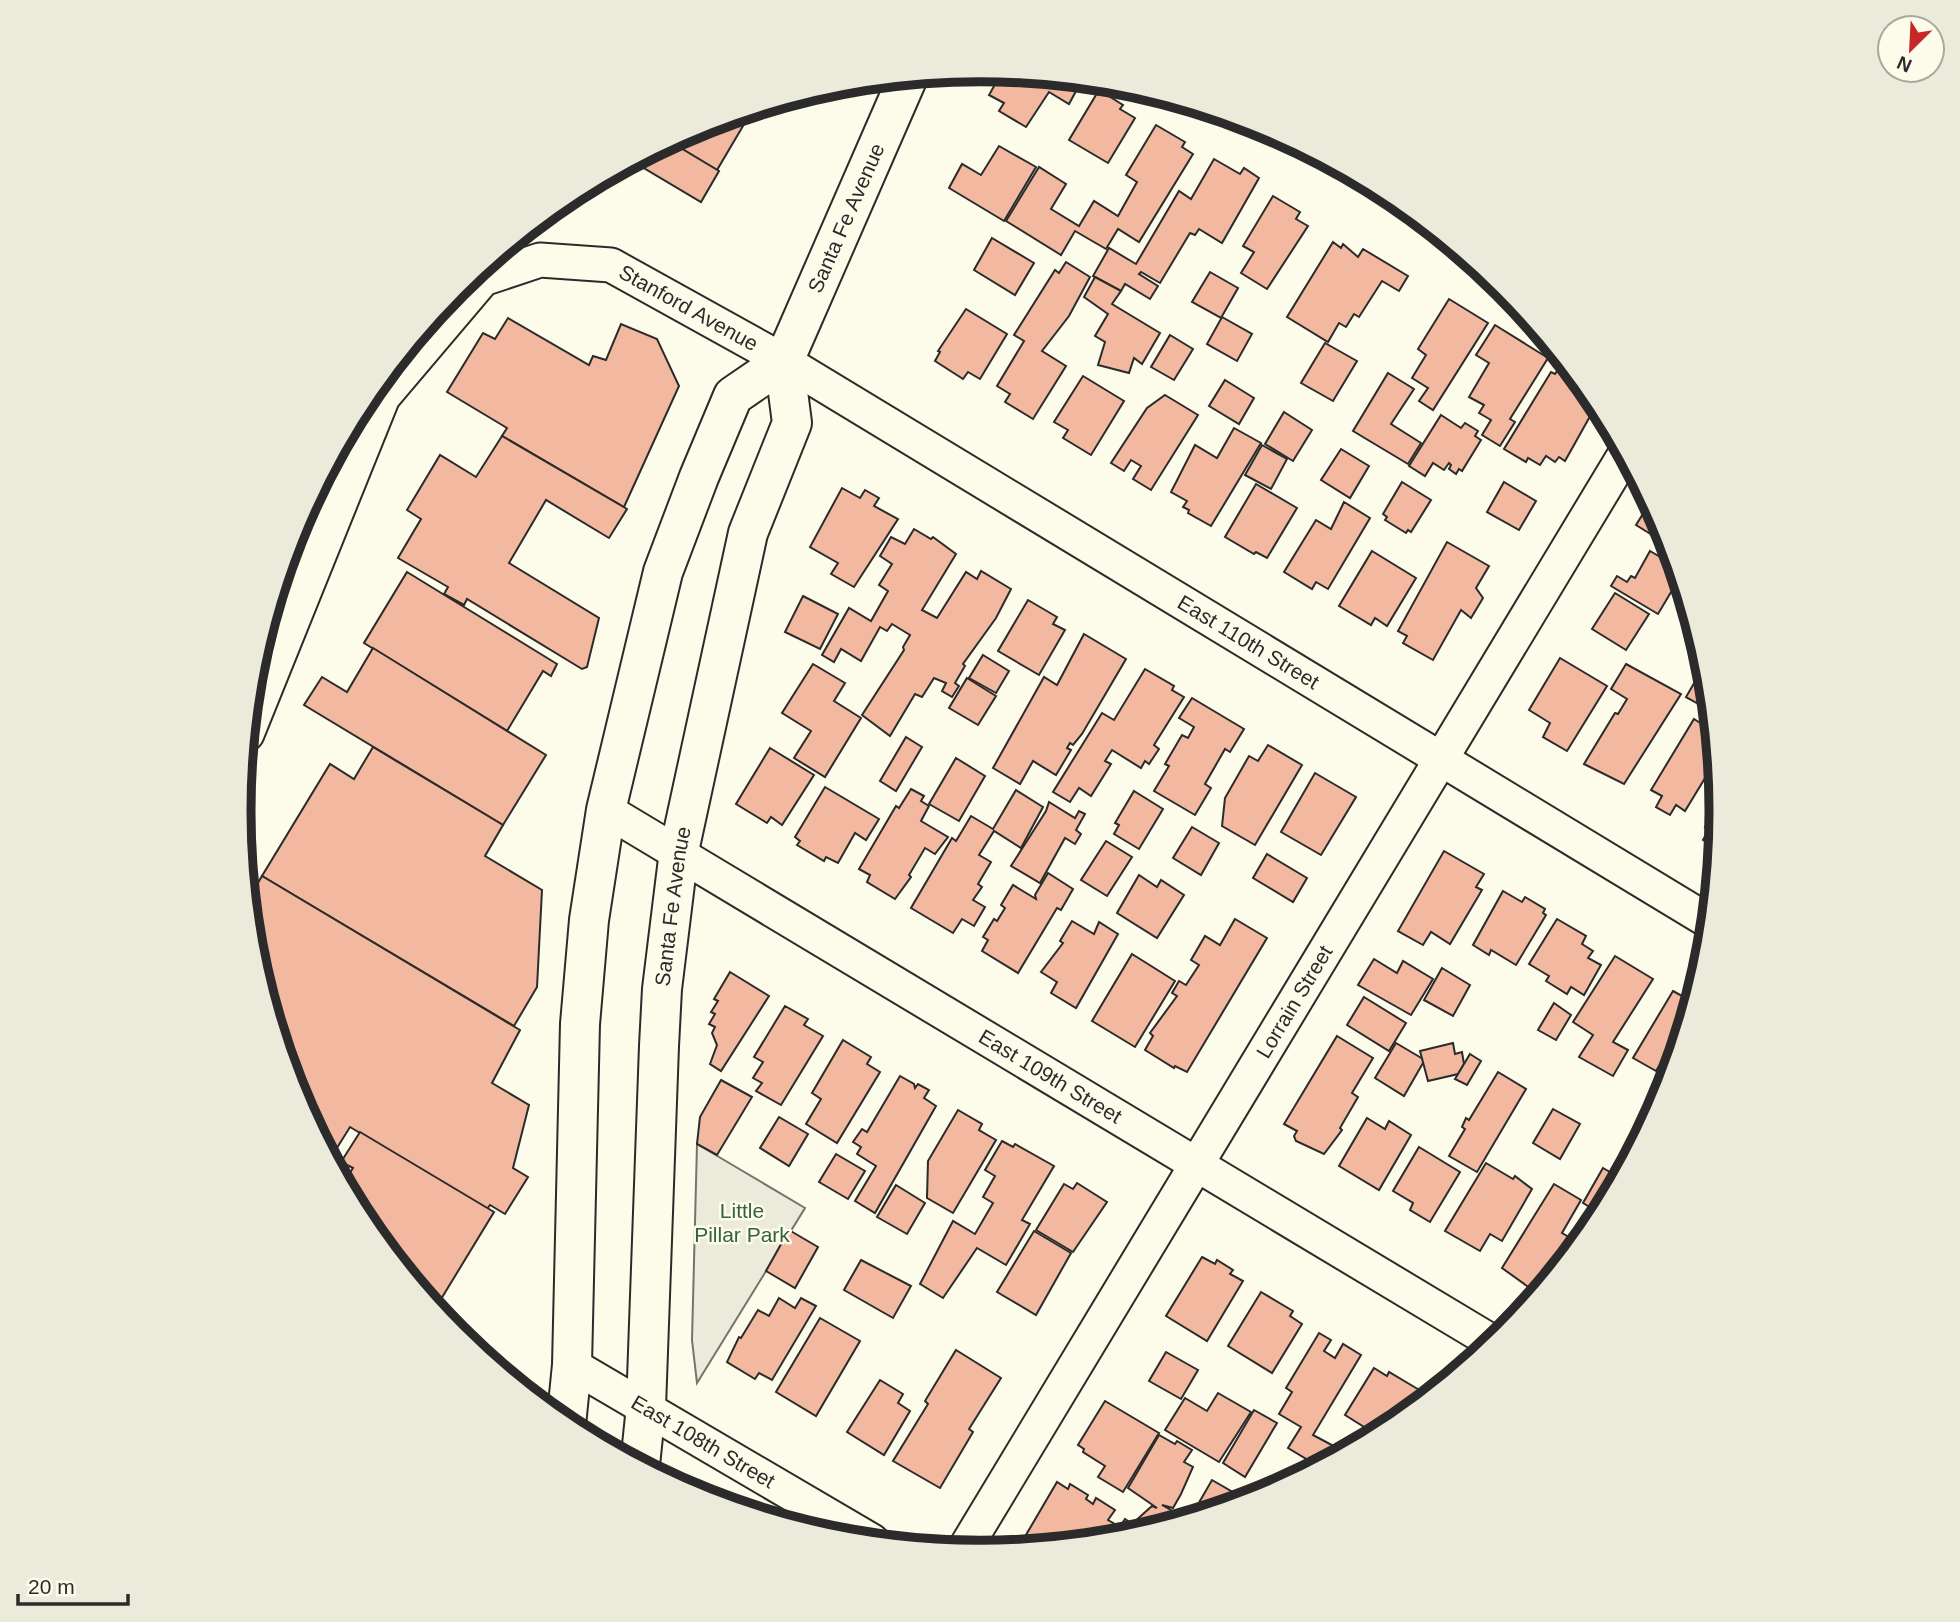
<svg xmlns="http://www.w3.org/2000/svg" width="1960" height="1622" font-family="Helvetica,sans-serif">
<rect width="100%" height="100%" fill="#fdfbea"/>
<polygon fill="#ecebdb" stroke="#74746e" stroke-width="2" points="697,1144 805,1208 697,1383 692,1340"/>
<g fill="#f2b8a0" stroke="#2b2b2b" stroke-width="2">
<polygon points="1002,72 1082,80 1069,104 1049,92 1026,127 999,111 1004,103 989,95"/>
<polygon points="1099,90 1123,105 1120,109 1135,118 1108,163 1069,140"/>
<polygon points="753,109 717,170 669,141 697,126"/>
<polygon points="1156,125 1185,142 1182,147 1193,154 1139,242 1118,229 1106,249 1075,231 1061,255 1006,221 1039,167 1066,184 1051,209 1079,226 1094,201 1118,216 1137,182 1126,175"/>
<polygon points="669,141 719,171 701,202 632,161"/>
<polygon points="999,146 1036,167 1004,221 949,188 962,164 981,175"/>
<polygon points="1214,159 1240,174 1244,168 1259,178 1222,243 1199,229 1195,235 1190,233 1160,283 1141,272 1139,274 1158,286 1150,299 1125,284 1121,291 1093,276 1109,248 1136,264 1179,191 1191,199"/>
<polygon points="1273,196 1300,212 1296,219 1308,226 1267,289 1241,273 1254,252 1243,246"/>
<polygon points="992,238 1034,263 1015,295 974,270"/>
<polygon points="1333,242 1341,248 1343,244 1358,257 1363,249 1408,276 1399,291 1382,281 1359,317 1354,314 1346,327 1339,323 1328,342 1287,317"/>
<polygon points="1066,262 1090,277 1069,316 1042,351 1066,366 1033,419 1005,402 1010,394 997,386 1024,341 1014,335 1055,270 1059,273"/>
<polygon points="1210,272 1238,288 1221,318 1192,302"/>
<polygon points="1095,277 1121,291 1112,304 1160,333 1142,364 1134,358 1129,373 1098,365 1105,342 1095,336 1108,314 1084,297"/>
<polygon points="1449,299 1488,323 1433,410 1419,401 1428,388 1412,378 1426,355 1418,349"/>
<polygon points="966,309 1007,334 980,379 968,372 963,379 935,361 940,352 938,351"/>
<polygon points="1222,317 1252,334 1237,361 1207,344"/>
<polygon points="508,318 589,365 593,356 606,360 621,324 657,339 679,386 624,507 502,436 507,428 447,392 483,333 495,339"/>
<polygon points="1495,325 1548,358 1510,419 1515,422 1500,446 1482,435 1491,420 1479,413 1484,405 1469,397 1489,363 1476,355"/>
<polygon points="1170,335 1193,349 1174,380 1151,367"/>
<polygon points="1325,343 1357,361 1333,401 1301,383"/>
<polygon points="1557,371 1569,378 1571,374 1579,379 1598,402 1565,461 1559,457 1555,462 1546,456 1540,465 1528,458 1526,462 1504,449 1551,372 1555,374"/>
<polygon points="1388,373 1414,389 1391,424 1421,443 1408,464 1353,431"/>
<polygon points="1083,376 1124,401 1091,455 1063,438 1068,430 1054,422"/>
<polygon points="1225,380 1254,398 1239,424 1209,406"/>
<polygon points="1165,395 1198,415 1151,490 1133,479 1141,466 1131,460 1124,471 1111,463 1147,408"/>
<polygon points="1284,412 1312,430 1293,461 1265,444"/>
<polygon points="1441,415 1461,428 1465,423 1478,431 1475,436 1481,440 1462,471 1459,469 1456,474 1449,469 1451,465 1449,463 1444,470 1433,463 1425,476 1409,466"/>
<polygon points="1234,428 1261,443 1211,526 1188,513 1189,510 1183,507 1187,501 1171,492 1195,445 1217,458"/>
<polygon points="502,436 627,509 609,538 546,500 509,563 599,618 587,667 582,669 467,599 464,605 444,594 448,587 398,558 421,519 407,510 440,455 476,477"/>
<polygon points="1262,445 1287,459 1271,489 1245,475"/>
<polygon points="1341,449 1369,466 1350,498 1321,480"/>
<polygon points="1402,482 1431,500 1411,532 1408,530 1406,533 1385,520 1387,517 1383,514"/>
<polygon points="1504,482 1536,501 1519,530 1487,512"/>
<polygon points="1256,484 1297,508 1267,558 1256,552 1254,554 1225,537"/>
<polygon points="842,488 860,498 865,490 879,498 874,506 898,519 854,587 831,574 838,563 810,547"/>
<polygon points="1651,501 1665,528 1670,546 1636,525"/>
<polygon points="1344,502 1370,518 1328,589 1316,582 1312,589 1284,572 1316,520 1331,529"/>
<polygon points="914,529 931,539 933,537 956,554 922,610 937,618 966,572 977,579 981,571 1011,589 996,618 963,664 965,666 955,683 959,686 952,697 942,691 946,683 934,678 922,697 915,694 890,736 862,715 904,650 903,647 910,635 892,624 887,631 880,627 861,661 841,649 834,662 822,655 849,608 871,621 888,591 879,585 892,564 880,556 891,537 905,544"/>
<polygon points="1447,542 1489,566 1476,588 1483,598 1471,618 1461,610 1433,660 1403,643 1407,636 1398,631"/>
<polygon points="1372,551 1416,578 1387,626 1375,618 1371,625 1339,606"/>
<polygon points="1650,551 1677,567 1680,577 1658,614 1611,586 1617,576 1627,582 1631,576 1635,578"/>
<polygon points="407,572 557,664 551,676 543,671 507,731 364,643"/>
<polygon points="1615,593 1649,614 1626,650 1592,629"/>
<polygon points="803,596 838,614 820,649 785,632"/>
<polygon points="1028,600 1057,617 1053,624 1065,630 1039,675 998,651"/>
<polygon points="1084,634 1126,659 1082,734 1073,745 1070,743 1067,748 1071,750 1056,775 1033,761 1020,784 993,768 1044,677 1057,685"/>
<polygon points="373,648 546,755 503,825 304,705 322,677 347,692"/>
<polygon points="983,655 1009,671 996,693 969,678"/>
<polygon points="1560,658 1607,686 1567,751 1543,737 1550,723 1529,710"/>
<polygon points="813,664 845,683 834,701 861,718 825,777 794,758 811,731 782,713"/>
<polygon points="1626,664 1681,694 1624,784 1584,764 1615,713 1618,714 1627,699 1611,689"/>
<polygon points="1145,669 1174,686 1172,690 1184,697 1154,745 1159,749 1149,764 1145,761 1141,768 1112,750 1105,761 1111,764 1091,796 1079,788 1070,802 1053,792 1102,713 1114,720"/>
<polygon points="1700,673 1708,678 1710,698 1704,707 1686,697"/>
<polygon points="967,678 996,696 978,725 949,708"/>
<polygon points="1192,698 1244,729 1230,752 1225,749 1205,784 1211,788 1195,815 1154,791 1169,766 1165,764 1182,735 1188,738 1194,727 1179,718"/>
<polygon points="1694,719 1713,731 1716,760 1685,811 1676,805 1670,815 1656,807 1662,796 1651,790"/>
<polygon points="906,737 922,747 896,791 880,781"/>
<polygon points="1268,745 1302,765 1255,845 1222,826 1225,798 1249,756 1258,761"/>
<polygon points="373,747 503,825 485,856 542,890 537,987 514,1026 262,876 330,764 354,779"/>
<polygon points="770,748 814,775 782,825 771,817 767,823 736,804"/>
<polygon points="956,758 985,776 959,821 929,804"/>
<polygon points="1315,773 1356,797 1321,855 1281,832"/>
<polygon points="825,787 879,819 866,840 855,833 838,863 826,857 824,861 797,845 800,841 795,837"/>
<polygon points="911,789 924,796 921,801 929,806 921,821 948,837 935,854 925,848 909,875 911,877 895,899 867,882 870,875 859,869 896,806 899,808"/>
<polygon points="1016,790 1043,807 1021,848 994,831 979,855 991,862 978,884 982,887 973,900 985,907 974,926 962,919 953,933 911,908 952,838 956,841 971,816 993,829"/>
<polygon points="1134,791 1163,809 1139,849 1114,834 1119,825 1115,823"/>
<polygon points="1049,802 1075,818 1079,811 1085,814 1076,830 1081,834 1075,844 1065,838 1040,883 1011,866 1046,811"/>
<polygon points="1720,802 1721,811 1717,849 1703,840 1709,829 1705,827"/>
<polygon points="1192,827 1219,843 1201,875 1173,858"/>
<polygon points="1106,841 1132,857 1107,896 1081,880"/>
<polygon points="1444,851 1484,874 1476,887 1482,890 1450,944 1431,932 1423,945 1398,931"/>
<polygon points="1267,854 1307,878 1293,902 1253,878"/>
<polygon points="1048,873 1073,889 1061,910 1057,908 1018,973 982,951 988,940 983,937 994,919 997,921 1005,908 1001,905 1013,885 1036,899 1035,895"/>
<polygon points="1139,875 1157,887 1161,880 1184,895 1157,938 1117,913"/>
<polygon points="262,876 520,1030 492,1083 529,1105 513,1168 528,1177 505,1214 490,1205 487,1209 350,1127 330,1159 295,1094 253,955 259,943 252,939 248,900"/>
<polygon points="1503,891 1522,902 1525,897 1545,909 1543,913 1546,915 1516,965 1491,950 1489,955 1473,945"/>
<polygon points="1235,919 1267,938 1187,1072 1175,1066 1174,1068 1145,1050 1153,1036 1150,1033 1177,996 1172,993 1179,981 1186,985 1199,965 1191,960 1205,936 1220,945"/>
<polygon points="1557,919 1586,936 1582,944 1593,951 1588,958 1601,965 1584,995 1571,987 1567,994 1546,981 1549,976 1529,964"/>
<polygon points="1072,921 1094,934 1099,922 1118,934 1076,1008 1051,993 1057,982 1041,972 1063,943 1060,941"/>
<polygon points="1132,954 1175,981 1135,1047 1092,1021"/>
<polygon points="1615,956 1653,979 1613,1042 1628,1050 1613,1076 1579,1057 1593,1035 1573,1022"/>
<polygon points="1374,959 1397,973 1403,961 1433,979 1411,1015 1358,985"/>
<polygon points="1442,968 1470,985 1453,1016 1424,1000"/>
<polygon points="730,972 769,996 721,1071 710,1064 717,1045 712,1033 715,1027 709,1024 715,1014 711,1012 718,1001 714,999"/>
<polygon points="1673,991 1693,1002 1676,1058 1667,1053 1656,1071 1633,1058"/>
<polygon points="1364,997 1406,1023 1389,1051 1347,1025"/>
<polygon points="1554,1003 1571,1015 1556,1040 1538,1030"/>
<polygon points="785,1006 808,1019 804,1025 823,1036 781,1105 756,1091 762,1083 753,1078 763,1062 754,1057"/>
<polygon points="1337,1036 1373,1058 1352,1093 1358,1097 1340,1128 1342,1130 1324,1154 1296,1141 1294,1136 1297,1131 1284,1124"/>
<polygon points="843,1040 871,1057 867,1064 880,1072 837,1143 806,1124 821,1099 812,1093"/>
<polygon points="1396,1043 1423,1059 1423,1063 1404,1096 1375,1078"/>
<polygon points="1453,1043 1455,1054 1462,1052 1464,1064 1458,1074 1428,1081 1420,1051"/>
<polygon points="1470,1054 1481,1061 1467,1085 1455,1079"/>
<polygon points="1670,1071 1664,1095 1660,1103 1653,1099"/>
<polygon points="1498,1072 1526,1089 1477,1172 1449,1156 1465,1129 1462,1127 1466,1118 1469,1120"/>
<polygon points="900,1076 914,1084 915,1088 918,1084 929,1090 924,1098 936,1106 875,1213 855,1201 876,1166 857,1154 861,1147 853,1142 862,1129 867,1132"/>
<polygon points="721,1080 752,1097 717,1155 697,1144 700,1117"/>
<polygon points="1553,1109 1580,1124 1560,1159 1533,1143"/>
<polygon points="958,1110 982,1124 979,1130 996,1140 953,1213 927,1198 928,1161"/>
<polygon points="779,1117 808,1134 789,1166 760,1148"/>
<polygon points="1367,1118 1385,1129 1389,1121 1411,1135 1379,1190 1339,1166"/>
<polygon points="360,1132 494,1212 435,1309 364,1222 343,1184 353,1168 341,1162"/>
<polygon points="1002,1141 1013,1147 1015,1144 1054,1166 1022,1220 1030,1224 1006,1265 977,1248 943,1298 920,1284 953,1221 975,1234 993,1203 983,1197 995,1176 985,1170"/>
<polygon points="1419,1147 1460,1172 1430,1222 1410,1210 1413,1203 1393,1191"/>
<polygon points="836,1154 865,1171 848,1199 819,1182"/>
<polygon points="1486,1163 1513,1179 1515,1176 1532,1189 1502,1241 1490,1234 1480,1251 1445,1231"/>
<polygon points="1603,1168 1620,1178 1601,1214 1583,1203"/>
<polygon points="1077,1183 1107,1202 1073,1252 1036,1230 1064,1184 1073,1189"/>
<polygon points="1554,1184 1581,1200 1562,1233 1579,1243 1538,1294 1502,1268"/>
<polygon points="896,1185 925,1203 907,1234 877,1217"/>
<polygon points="789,1230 818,1247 795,1288 766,1271"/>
<polygon points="1034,1231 1071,1253 1036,1315 997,1292"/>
<polygon points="1202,1257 1215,1264 1217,1260 1233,1270 1230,1274 1243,1281 1207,1341 1166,1316"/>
<polygon points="861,1260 911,1286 893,1318 844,1290"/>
<polygon points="1261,1292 1293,1311 1290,1316 1302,1324 1272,1373 1228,1346"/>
<polygon points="779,1298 795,1308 801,1298 816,1306 772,1380 759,1373 755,1379 727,1362 739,1337 741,1338 758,1310 769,1316"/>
<polygon points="820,1318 860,1341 816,1416 776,1392"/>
<polygon points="1319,1333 1331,1340 1324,1351 1335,1358 1343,1344 1361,1355 1313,1435 1345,1452 1318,1466 1288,1448 1301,1427 1279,1414 1292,1392 1286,1388"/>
<polygon points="956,1350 1001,1378 969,1429 973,1432 940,1488 893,1461 928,1404 925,1401"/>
<polygon points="1166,1352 1198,1370 1181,1399 1149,1381"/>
<polygon points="1374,1368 1387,1376 1389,1372 1421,1391 1406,1416 1377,1435 1345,1415"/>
<polygon points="880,1380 903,1394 898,1403 910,1411 884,1455 847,1432"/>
<polygon points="1218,1393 1251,1412 1219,1462 1165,1430 1185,1398 1207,1411"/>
<polygon points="1105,1401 1159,1433 1123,1492 1098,1477 1105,1466 1083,1452 1084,1449 1078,1445"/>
<polygon points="1254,1410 1277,1423 1245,1477 1223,1463"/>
<polygon points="1159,1435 1175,1444 1177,1441 1192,1450 1184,1462 1193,1467 1181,1494 1173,1508 1162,1505 1178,1514 1172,1523 1124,1538 1034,1547 1023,1540 1057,1482 1068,1489 1070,1484 1088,1495 1086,1499 1093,1504 1096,1498 1115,1510 1108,1520 1120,1527 1125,1519 1132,1524 1152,1506 1157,1508 1128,1488"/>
<polygon points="1212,1480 1243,1498 1241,1502 1198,1516 1193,1513"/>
</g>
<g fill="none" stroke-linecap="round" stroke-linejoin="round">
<defs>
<g id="street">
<path id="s1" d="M247,734L383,397L483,279L540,260L611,265L784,361L1710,922"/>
<path id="s2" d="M606,810L1494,1343"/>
<path id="s3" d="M572,1365L872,1541"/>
<path id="s4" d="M964,1550L1625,454"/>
</g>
<g id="secondary">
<polyline points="566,1425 572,1365 580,1024 589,920 606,810 663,572 699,477 733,396 784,361"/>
<path id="s5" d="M640,1465L646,1407L659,1046L662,989L679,851L748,533L792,423L784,361L908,77"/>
</g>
</defs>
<use href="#street" stroke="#2b2b2b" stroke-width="37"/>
<use href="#secondary" stroke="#2b2b2b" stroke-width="42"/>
<use href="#street" stroke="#fdfbea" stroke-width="33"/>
<use href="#secondary" stroke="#fdfbea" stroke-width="38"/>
</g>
<g text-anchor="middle" stroke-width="5" stroke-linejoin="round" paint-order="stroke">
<g font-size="21" fill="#2b2b2b" stroke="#fdfbea">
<text dy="7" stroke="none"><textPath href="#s5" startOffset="1278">Santa Fe Avenue</textPath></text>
<text dy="7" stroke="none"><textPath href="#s1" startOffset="738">Stanford Avenue</textPath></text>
<text dy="7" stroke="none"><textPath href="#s1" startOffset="1390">East 110th Street</textPath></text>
<text dy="7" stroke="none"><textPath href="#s5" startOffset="560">Santa Fe Avenue</textPath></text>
<text dy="7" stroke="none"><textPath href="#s4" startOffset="640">Lorrain Street</textPath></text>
<text dy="7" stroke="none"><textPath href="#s2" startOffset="518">East 109th Street</textPath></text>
<text dy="7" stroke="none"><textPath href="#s3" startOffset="152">East 108th Street</textPath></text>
</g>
<g font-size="21" fill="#34623c" stroke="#fdfbea">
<text x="742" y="1218">Little<tspan x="742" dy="24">Pillar Park</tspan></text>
</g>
</g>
<path d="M0 0H1960V1622H0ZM251 811a729 729 0 1 1 1458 0a729 729 0 1 1-1458 0Z" fill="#eceadb" fill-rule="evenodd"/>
<path fill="none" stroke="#2b2b2b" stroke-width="9" d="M251 811a729 729 0 1 1 1458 0a729 729 0 1 1-1458 0Z"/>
<g transform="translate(1911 49) rotate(204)"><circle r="33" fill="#fdfbea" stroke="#a9a89e" stroke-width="2"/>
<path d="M0-5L12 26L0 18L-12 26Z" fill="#c62828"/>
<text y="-10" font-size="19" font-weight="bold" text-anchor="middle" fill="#2b2b2b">N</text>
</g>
<path d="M18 1594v10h110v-10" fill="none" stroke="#2b2b2b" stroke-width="3.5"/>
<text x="28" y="1594" font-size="21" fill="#2b2b2b" stroke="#fdfbea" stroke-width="5" paint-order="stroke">20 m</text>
</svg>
